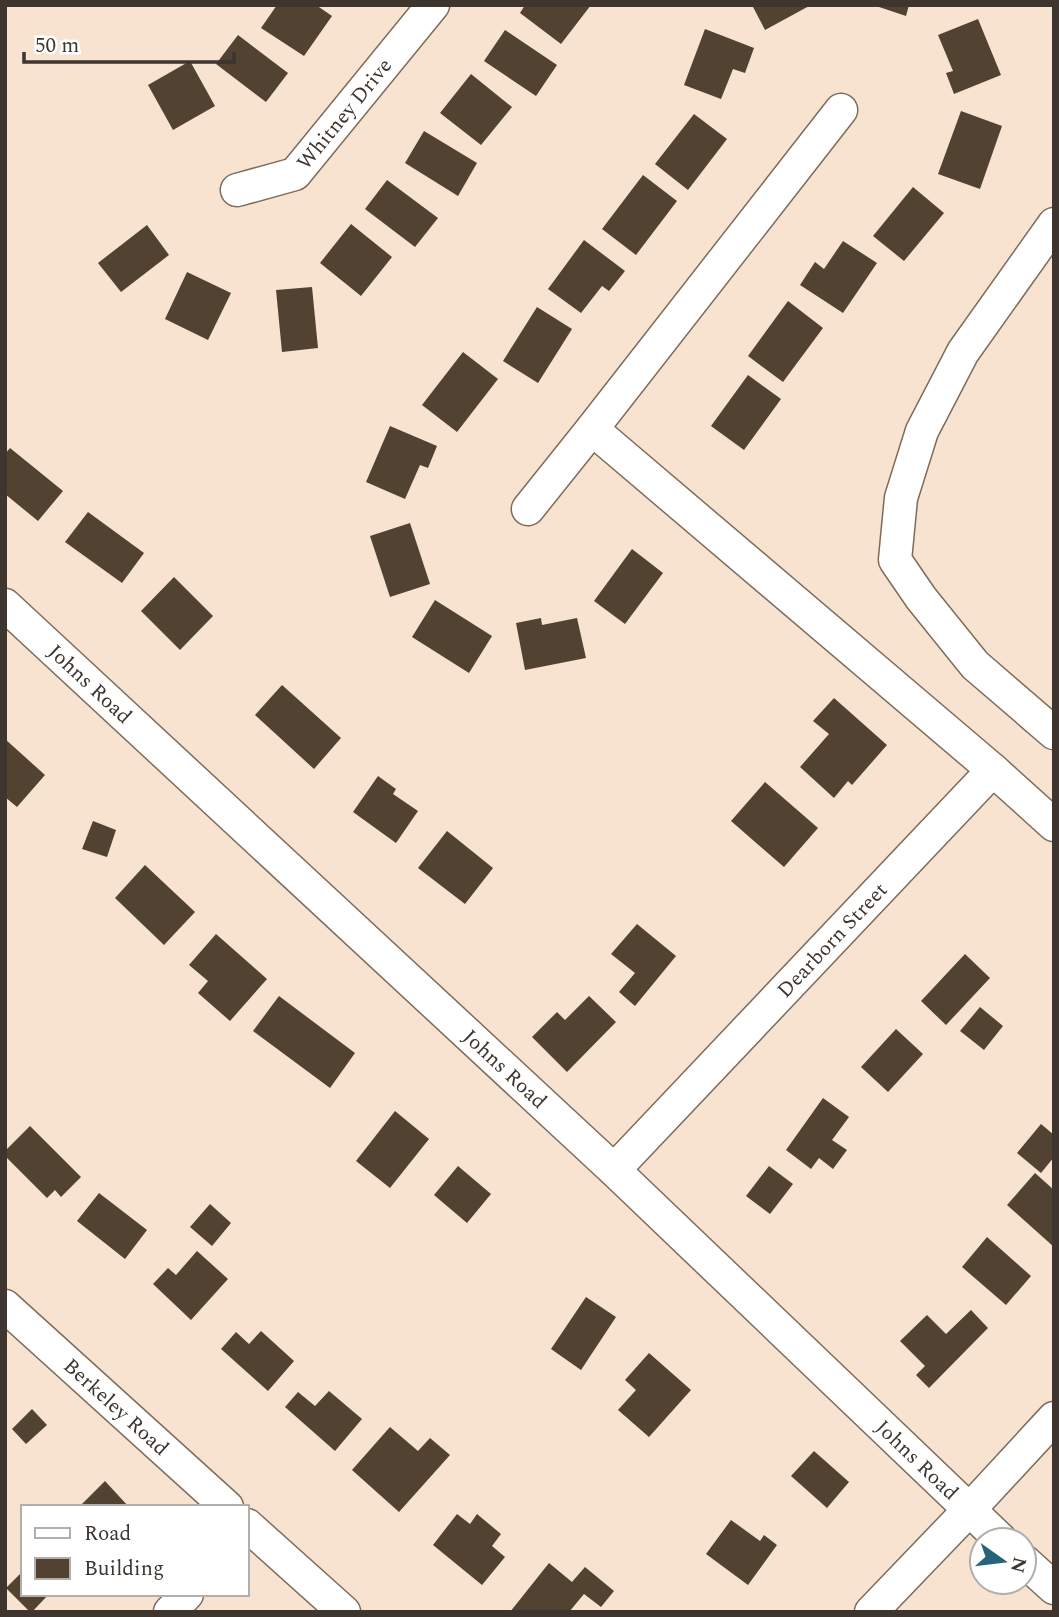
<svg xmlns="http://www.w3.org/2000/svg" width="1059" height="1617" font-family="Spectral,serif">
<rect width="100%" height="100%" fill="#f7e3d0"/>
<g fill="#524232">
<polygon points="277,5 316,5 332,16 304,56 261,28"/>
<polygon points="525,5 591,5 561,44 520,13"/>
<polygon points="752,5 811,5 765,30"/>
<polygon points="873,5 909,5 906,16"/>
<polygon points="978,19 1001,75 954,94 946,73 953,71 938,35"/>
<polygon points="705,29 754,48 745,73 733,69 721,99 684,85"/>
<polygon points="505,30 557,65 536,96 484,61"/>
<polygon points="238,35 288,73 266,102 216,64"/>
<polygon points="190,61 215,106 173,130 148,85"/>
<polygon points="471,74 512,107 481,145 440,113"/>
<polygon points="961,111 1002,126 980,189 938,174"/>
<polygon points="694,114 727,139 688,190 655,164"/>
<polygon points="424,131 477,163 458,196 405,163"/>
<polygon points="643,175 677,201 636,255 602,229"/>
<polygon points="387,180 438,218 415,247 365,209"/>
<polygon points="913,187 944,213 904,261 873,236"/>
<polygon points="351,224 392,257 361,296 320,263"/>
<polygon points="147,225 169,255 121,292 98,263"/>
<polygon points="584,240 625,271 609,291 602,286 581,313 548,289"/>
<polygon points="843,241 877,263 843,313 800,285 815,262 824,269"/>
<polygon points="187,272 231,293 208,340 165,319"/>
<polygon points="312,287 318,348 282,352 276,290"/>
<polygon points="788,301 823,328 783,382 748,356"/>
<polygon points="537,307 572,329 538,383 503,361"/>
<polygon points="463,352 498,379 457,432 422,405"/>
<polygon points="748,375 781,399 744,450 711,426"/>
<polygon points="390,426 437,446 428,468 420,465 405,499 366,482"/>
<polygon points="10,448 63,491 38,521 5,494 5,454"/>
<polygon points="88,512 144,553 122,583 65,542"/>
<polygon points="410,523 430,584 390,597 370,536"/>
<polygon points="632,549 663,573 625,624 594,601"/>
<polygon points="174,577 213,616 180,650 141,611"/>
<polygon points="435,600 492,636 469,673 412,637"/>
<polygon points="541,618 542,625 577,618 586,658 525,670 516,623"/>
<polygon points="282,685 341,738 314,769 255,715"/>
<polygon points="834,698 887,745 852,785 848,781 834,798 800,767 829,734 813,721"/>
<polygon points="5,739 45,775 17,807 5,797"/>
<polygon points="378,776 396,789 393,794 418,811 396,843 353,812"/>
<polygon points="765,782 818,828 784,867 731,821"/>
<polygon points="93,821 116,830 107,857 82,849"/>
<polygon points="447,831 493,868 465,904 418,868"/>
<polygon points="145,865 195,912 164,945 115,898"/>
<polygon points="637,924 676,956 635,1006 619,992 635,973 611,954"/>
<polygon points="216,934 267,979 230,1021 198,993 208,981 189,965"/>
<polygon points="965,954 990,978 946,1025 921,1001"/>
<polygon points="279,996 355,1053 330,1088 253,1031"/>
<polygon points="589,996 616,1022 567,1072 532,1037 557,1012 565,1020"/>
<polygon points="980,1007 1003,1026 984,1050 960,1031"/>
<polygon points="896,1029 923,1054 888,1092 861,1067"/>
<polygon points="823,1098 849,1117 832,1140 847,1150 833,1169 819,1158 811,1169 786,1150"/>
<polygon points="395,1111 429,1139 390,1188 356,1161"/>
<polygon points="1041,1124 1054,1135 1054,1157 1041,1173 1017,1153"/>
<polygon points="30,1126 81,1177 61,1197 55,1190 47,1198 5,1156 5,1151"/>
<polygon points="458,1166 491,1194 467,1223 434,1195"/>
<polygon points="769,1166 793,1184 770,1214 746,1196"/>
<polygon points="1035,1173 1054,1190 1054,1247 1007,1205"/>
<polygon points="99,1193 147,1230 125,1259 77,1221"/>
<polygon points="210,1204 231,1223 212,1246 190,1227"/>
<polygon points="987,1237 1031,1276 1006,1305 962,1267"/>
<polygon points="197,1251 228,1279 191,1320 153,1284 168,1268 176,1275"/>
<polygon points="586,1297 616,1317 581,1370 551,1349"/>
<polygon points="971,1310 988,1328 929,1388 916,1375 925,1366 900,1341 927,1315 946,1334"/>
<polygon points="261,1331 294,1361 268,1391 221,1349 236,1332 249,1344"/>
<polygon points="649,1353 691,1390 649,1437 618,1410 636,1390 625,1380"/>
<polygon points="329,1391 362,1419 335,1451 285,1407 298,1392 315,1406"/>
<polygon points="32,1409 47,1425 26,1444 12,1429"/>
<polygon points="390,1427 418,1451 430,1438 450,1455 399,1512 352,1470"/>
<polygon points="814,1451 849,1482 827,1508 791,1476"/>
<polygon points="105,1481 129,1507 79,1507"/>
<polygon points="457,1514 470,1524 477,1514 501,1534 492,1546 505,1557 482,1585 433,1545"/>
<polygon points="731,1520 760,1541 764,1535 777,1545 748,1585 706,1554"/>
<polygon points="549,1563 572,1582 585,1567 614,1591 601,1607 584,1594 569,1612 510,1612"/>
<polygon points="23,1571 23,1594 49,1594 32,1612 30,1612 6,1588"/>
</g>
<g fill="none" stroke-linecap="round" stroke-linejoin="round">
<defs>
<g id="minor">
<path id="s1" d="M237,190L295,174L433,5"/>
<polyline points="1054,224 963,352 922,431 901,498 895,560 921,598 975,665 1054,733"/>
<polyline points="592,429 993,770"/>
<polyline points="528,509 592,429 841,110"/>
<path id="s2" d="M5,605L614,1170L1001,1540"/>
<path id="s3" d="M614,1170L993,770L1054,825"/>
<path id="s4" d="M5,1306L227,1507"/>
<polyline points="247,1525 344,1612"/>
<polyline points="1024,1561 1054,1588"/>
<polyline points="170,1612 187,1594"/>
<polyline points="871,1612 969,1510 1054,1418"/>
</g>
</defs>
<use href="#minor" stroke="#7e6c5b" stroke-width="35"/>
<use href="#minor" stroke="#fff" stroke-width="32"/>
</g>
<g text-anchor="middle" stroke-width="7" stroke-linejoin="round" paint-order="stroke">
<g font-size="21" fill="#3d352e" stroke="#fff">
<text dy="7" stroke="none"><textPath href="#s1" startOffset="138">Whitney Drive</textPath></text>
<text dy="7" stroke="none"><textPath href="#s2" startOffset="116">Johns Road</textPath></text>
<text dy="7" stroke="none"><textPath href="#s3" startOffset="317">Dearborn Street</textPath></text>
<text dy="7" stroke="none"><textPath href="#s2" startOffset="682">Johns Road</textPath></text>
<text dy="7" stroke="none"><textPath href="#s4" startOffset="150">Berkeley Road</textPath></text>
<text dy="7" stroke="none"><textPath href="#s2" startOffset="1250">Johns Road</textPath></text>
</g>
</g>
<rect width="1059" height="1617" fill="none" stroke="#3d352e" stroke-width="14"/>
<rect x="21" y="1505" width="228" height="91" fill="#ffffff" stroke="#b1aeab" stroke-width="2"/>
<rect x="35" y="1528" width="35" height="10" fill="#ffffff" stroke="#b1aeab" stroke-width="2"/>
<text x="84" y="1540" font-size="21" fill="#3d352e">Road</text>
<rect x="35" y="1558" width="35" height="21" fill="#524232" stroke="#b1aeab" stroke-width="2"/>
<text x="84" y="1575" font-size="21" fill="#3d352e">Building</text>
<g transform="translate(1003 1561) rotate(104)"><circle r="33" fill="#ffffff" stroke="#b1aeab" stroke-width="2"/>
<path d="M0-5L12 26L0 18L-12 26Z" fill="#27637b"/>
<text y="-10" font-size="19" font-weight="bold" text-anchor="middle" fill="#3d352e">N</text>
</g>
<path d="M24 52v10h210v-10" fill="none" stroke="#3d352e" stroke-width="3.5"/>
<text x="35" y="52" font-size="21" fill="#3d352e" stroke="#ffffff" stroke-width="5" paint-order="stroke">50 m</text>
</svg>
